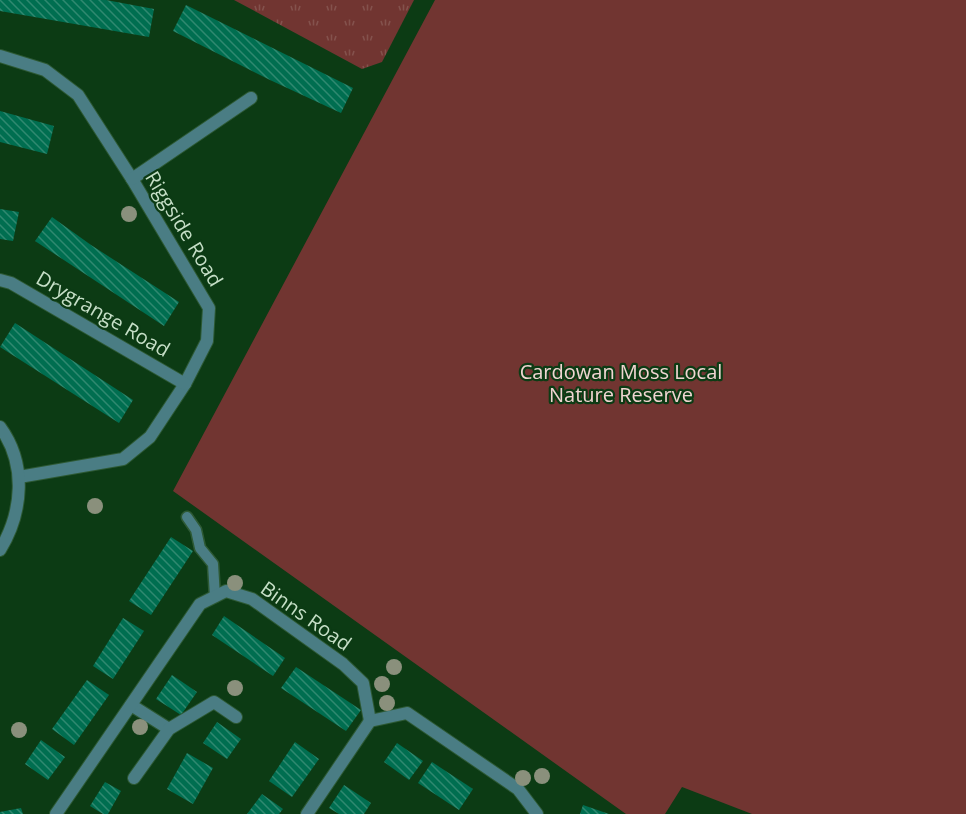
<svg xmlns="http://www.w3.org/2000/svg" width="966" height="814" font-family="'Open Sans',sans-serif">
<defs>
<pattern id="grass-tufts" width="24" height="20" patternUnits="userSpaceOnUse" patternTransform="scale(1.5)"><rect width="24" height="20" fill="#713531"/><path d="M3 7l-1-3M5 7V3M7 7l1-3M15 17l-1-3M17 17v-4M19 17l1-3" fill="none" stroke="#84524d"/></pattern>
<pattern id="building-back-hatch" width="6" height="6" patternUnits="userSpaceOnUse" patternTransform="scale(1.5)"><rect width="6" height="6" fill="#006e50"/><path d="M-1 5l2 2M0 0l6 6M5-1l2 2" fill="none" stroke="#308970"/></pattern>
</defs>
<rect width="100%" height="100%" fill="#0c3b14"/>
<polygon fill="url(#grass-tufts)" points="234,0 414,0 382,62 362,69"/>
<polygon fill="#713531" points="435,0 966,0 966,814 752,814 682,787 665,814 626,814 173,491"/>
<g fill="url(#building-back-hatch)">
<polygon points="0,0 106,0 154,9 149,37 0,11"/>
<polygon points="186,5 353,88 341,113 270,80 173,31"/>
<polygon points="0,111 54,126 47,154 0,142"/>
<polygon points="0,209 19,212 13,241 0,239"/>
<polygon points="52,217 91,245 179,302 164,326 35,241"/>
<polygon points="15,323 133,400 119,423 0,347"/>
<polygon points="171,537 193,551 151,615 129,601"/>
<polygon points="224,616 285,658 273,676 212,635"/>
<polygon points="123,618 144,631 113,679 93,666"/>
<polygon points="296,667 361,710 346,731 281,688"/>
<polygon points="172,675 197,692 181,715 156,699"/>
<polygon points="87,680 109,695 74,745 52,729"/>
<polygon points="217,722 241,739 227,759 203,743"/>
<polygon points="41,740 65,757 48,780 25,764"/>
<polygon points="295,742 319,759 292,797 269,781"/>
<polygon points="397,743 423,761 409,780 384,762"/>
<polygon points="187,753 213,768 193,804 167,789"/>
<polygon points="432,762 473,789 459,810 418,783"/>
<polygon points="105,782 121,791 108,814 103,814 90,806"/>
<polygon points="344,785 371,803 364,814 339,814 329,808"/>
<polygon points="262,794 283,809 279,814 247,814"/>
<polygon points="583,805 609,814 580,814"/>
<polygon points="21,808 23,814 0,814 0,812"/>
</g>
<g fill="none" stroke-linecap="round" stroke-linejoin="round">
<defs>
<polyline id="lane" points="187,517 196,530 200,548 213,564 215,597"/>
<g id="street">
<polyline points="0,56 45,70 78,95 132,179 209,308 207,341 185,384 150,437 123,459 19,477"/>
<polyline points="132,179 251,98"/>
<polyline points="0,280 11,283 185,384"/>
<path d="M0,427C27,464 23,512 0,550"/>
<polyline points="131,705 169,729"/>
<polyline points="134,778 169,729 214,702 236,717"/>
<polyline points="56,814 200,604 226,591 252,599 343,664 363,683 370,721"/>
<polyline points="307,814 370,721 407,713 518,789 537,814"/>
</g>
</defs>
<use href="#lane" stroke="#2d5934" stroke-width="13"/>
<use href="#street" stroke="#2d5934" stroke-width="14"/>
<use href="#lane" stroke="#4a7d84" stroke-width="10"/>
<use href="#street" stroke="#4a7d84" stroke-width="12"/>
</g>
<g fill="#8a907c">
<circle cx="129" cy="214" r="8"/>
<circle cx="95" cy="506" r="8"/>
<circle cx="235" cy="583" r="8"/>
<circle cx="394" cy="667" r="8"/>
<circle cx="382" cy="684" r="8"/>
<circle cx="235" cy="688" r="8"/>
<circle cx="387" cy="703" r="8"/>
<circle cx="140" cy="727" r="8"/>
<circle cx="19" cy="730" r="8"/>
<circle cx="542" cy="776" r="8"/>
<circle cx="523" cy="778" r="8"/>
</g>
<g text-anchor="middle" stroke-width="4.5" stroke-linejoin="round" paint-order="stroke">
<g font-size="20" fill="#c6dfc7" stroke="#0c3b14">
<text transform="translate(184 229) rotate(59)" y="7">Riggside Road</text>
<text transform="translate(103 314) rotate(30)" y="7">Drygrange Road</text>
<text transform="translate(306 616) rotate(35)" y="7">Binns Road</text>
</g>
<g font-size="20" fill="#f1d5d2" stroke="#0c3b14">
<text x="621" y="379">Cardowan Moss Local<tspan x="621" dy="23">Nature Reserve</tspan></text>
</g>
</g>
</svg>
